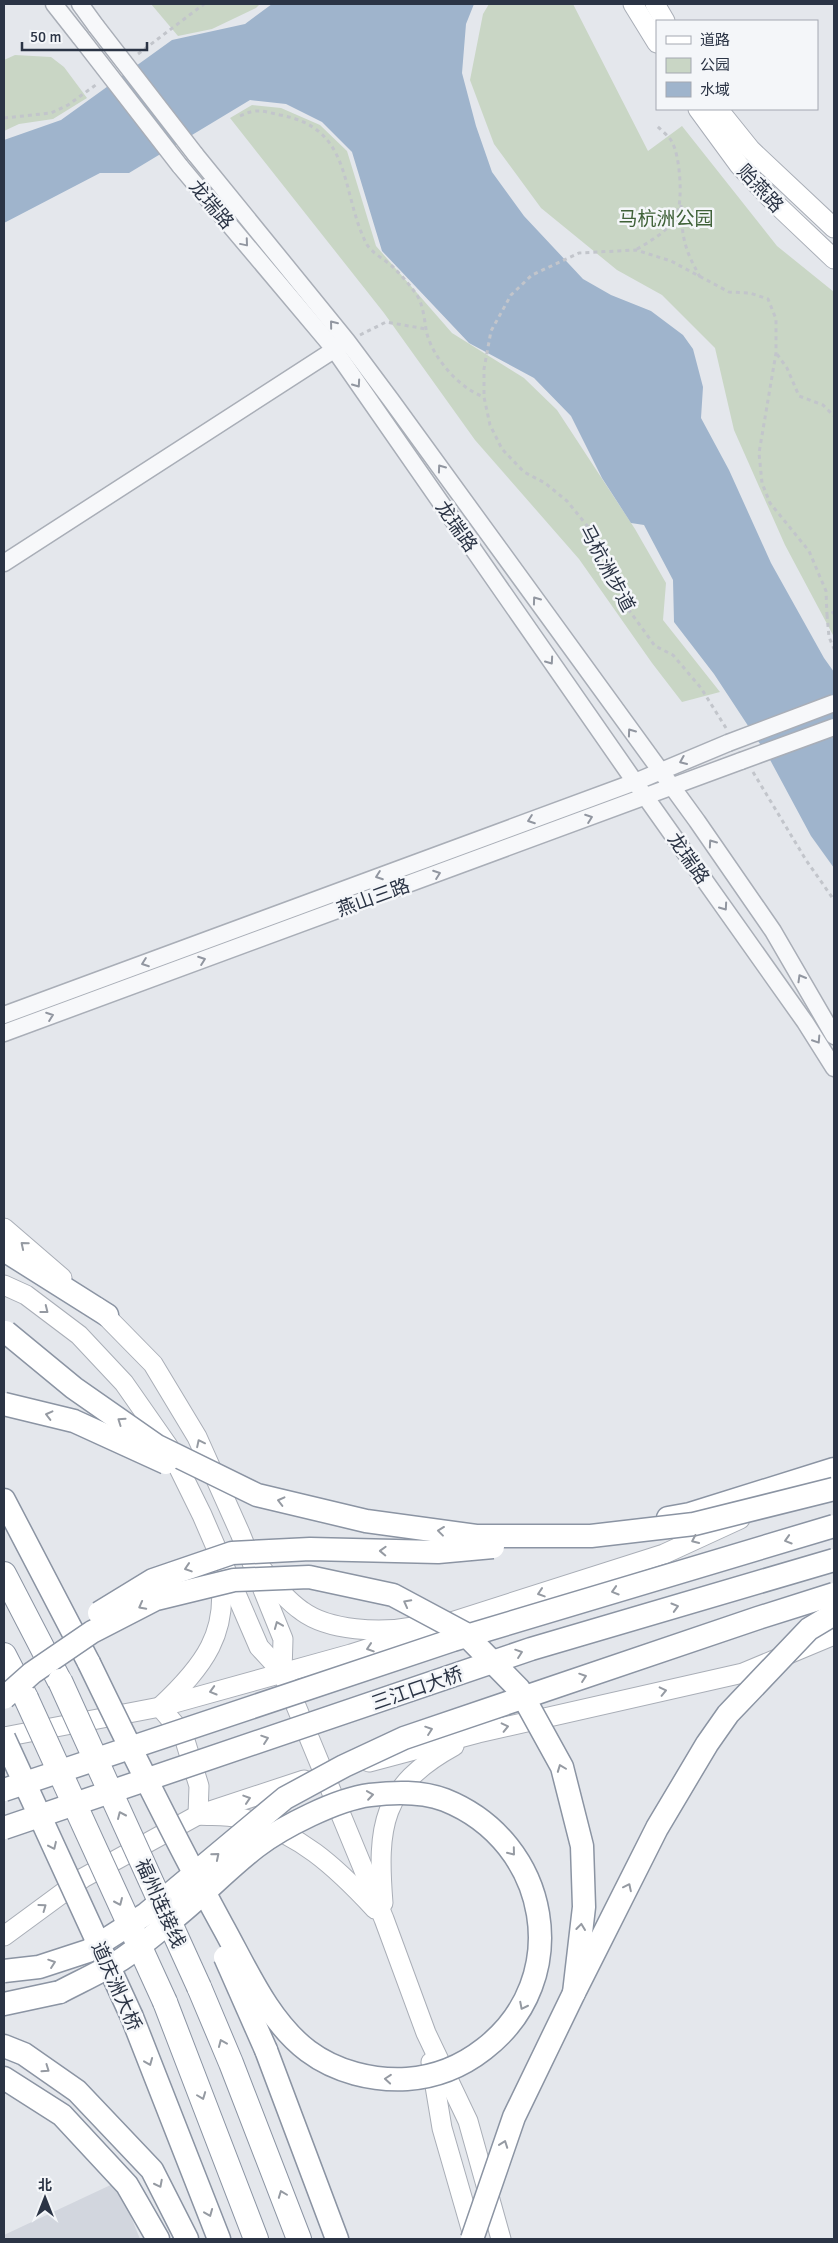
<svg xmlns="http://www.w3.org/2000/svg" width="838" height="2243" font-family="Signika,'Noto Sans SC',sans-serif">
<rect width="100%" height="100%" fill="#e4e7ec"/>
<polygon fill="#d2d6de" points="117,2182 140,2239 4,2239 4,2235"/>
<g fill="#c9d6c5">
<polygon points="151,4 260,4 256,8 212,29 178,36"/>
<polygon points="489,4 573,4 648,151 682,126 777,246 834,292 834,637 785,545 734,430 715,348 662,295 617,270 541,208 494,144 470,80 483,14"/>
<polygon points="15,55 51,57 64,67 87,98 53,119 19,124 4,131 4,60"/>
<polygon points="252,105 281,108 320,125 347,151 376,246 452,333 524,378 557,410 635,529 666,583 663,620 720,692 682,702 652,663 579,559 475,440 384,313 230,118"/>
</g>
<polygon fill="#9fb4cc" points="272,4 474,4 466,24 462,73 476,126 492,172 524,216 583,279 611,295 651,311 683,335 693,349 703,387 701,418 729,470 771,563 824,658 834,672 834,868 811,836 768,756 714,674 674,622 673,580 644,525 631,523 602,478 571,416 534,378 469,343 382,251 352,152 322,122 286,104 250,100 129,173 100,173 4,223 4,140 61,120 172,40 245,24"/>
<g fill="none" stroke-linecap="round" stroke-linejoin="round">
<defs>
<g id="tertiary">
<polyline points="54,4 80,37"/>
<polyline points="80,4 96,26"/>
<polyline points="195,154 347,341 391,400 697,821 773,931 834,1036"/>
<polyline points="180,166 334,349 635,782 805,1022 834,1068"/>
<polyline points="4,563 343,344"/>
<polyline points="4,1015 635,782 728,743"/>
<polyline points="4,1033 741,761"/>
</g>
<g id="secondary">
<polyline points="633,4 657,43"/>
<polyline points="655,4 665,21"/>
<polyline points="698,109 739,165 775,203 834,259"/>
<polyline points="718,109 751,150 834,228"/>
<polyline points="4,1228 62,1278"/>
<polyline points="4,1285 26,1295 79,1335 124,1383 168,1446 202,1515 259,1647 282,1672 384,1919 426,2033 468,2121 501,2239"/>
<polyline points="97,1307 153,1364 197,1437 240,1533 283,1639 282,1672"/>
<path d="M262,1569C274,1584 286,1600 302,1611C329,1631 381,1633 412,1627"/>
<path d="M219,1570C231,1632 203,1667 160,1707L183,1734L199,1786L198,1815C212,1816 227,1815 240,1818C297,1830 337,1868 375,1909"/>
<polyline points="4,1737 160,1707 351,1654 664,1554 740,1519"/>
<polyline points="369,1762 478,1733 743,1673 834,1635"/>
<path d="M383,1903C377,1827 381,1786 454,1746"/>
<polyline points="4,1936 83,1878 198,1815 304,1780"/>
<polyline points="431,2062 442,2128 474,2239"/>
</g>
<g id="trunk">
<polyline points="4,1250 107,1315"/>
<polyline points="4,1500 89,1663"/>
<polyline points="668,1518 690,1514 834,1469"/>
<polyline points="4,2004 60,1992"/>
<polyline points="132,2017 219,2239"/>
<polyline points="4,2046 24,2054 77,2091 152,2170 187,2239"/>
<polyline points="266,2050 337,2239"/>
<polyline points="4,2078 62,2115 127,2185 158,2239"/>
</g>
<g id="motorway">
<polyline points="4,1574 59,1680"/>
<polyline points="4,1655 26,1698"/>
<polyline points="199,1987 231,2063 299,2239"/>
<polyline points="165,2002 256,2239"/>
</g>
</defs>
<use href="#tertiary" stroke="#a9aeb7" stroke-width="19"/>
<use href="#secondary" stroke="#a9aeb7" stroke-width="21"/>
<use href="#trunk" stroke="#8b94a3" stroke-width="25"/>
<use href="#motorway" stroke="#8b94a3" stroke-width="26"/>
<g stroke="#c2c5cb" stroke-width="3" stroke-dasharray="4 4" stroke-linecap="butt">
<polyline points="138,54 204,4"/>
<path d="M240,116C257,108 262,111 280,115C353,128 340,190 366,243C371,253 386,260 394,268C401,275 408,283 414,291C424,303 424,320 427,334C434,359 459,388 484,397"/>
<polyline points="4,118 51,113 68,105 97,84"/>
<path d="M681,205C682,238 684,248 700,277"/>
<path d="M637,249C651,241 670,230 677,214C683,199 680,156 672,142C669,136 661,130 656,125"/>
<polyline points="360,335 386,322 426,329"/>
<polyline points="777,354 787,368 799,396 823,405 834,416"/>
<polyline points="827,615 829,637 834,649"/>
<polyline points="726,728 701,688 673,655 655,646 623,602 603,566 589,528 567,501 545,483 524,472 502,449 490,425 484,397 484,369 491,331 511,295 532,275 579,253 636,250 671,261 729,292 750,293 768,299 776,319 776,353 759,453 762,483 770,503 809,551 826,591 827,615 834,612"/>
<polyline points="753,772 806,860 834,900"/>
</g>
<use href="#tertiary" stroke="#f7f8fa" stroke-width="16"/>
<use href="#secondary" stroke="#fff" stroke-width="19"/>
<use href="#trunk" stroke="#fff" stroke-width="22"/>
<use href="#motorway" stroke="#fff" stroke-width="24"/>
<defs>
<g id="tertiary-bridge">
<polyline points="96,26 195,154"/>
<polyline points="80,37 180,166"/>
<polyline points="728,743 834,703"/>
<polyline points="741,761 834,727"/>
</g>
<g id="trunk-bridge">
<polyline points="6,1332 74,1388 157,1446 257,1495 366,1521 476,1536 591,1536 694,1524 834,1489"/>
<polyline points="4,1404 74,1421 166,1463"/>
<polyline points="99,1613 153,1580 232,1553 310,1549 438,1552 493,1547"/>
<polyline points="4,1698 32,1673 92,1632 156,1599 234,1580 309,1577 393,1595 464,1633 519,1689 562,1767 582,1846 584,1907 574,1993"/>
<polyline points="4,1738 132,2017"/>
<polyline points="4,1790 453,1640 834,1526"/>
<polyline points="4,1828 531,1649 834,1560"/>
<polyline points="225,1957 266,2050"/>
<polyline points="4,1971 39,1967 88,1951 146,1914 285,1798 344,1766 404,1738 758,1618 834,1594"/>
<path d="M60,1992C81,1981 103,1971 122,1959C141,1946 160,1930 177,1916C204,1894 229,1868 256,1847C282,1827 337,1799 370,1795C395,1792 421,1791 445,1800C550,1842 575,1979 484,2049C461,2067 435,2077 407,2079C373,2081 336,2072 308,2051C268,2021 246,1968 222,1925C175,1839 132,1752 89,1663"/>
<polyline points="472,2239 514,2117 574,1993 657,1828 707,1744 728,1714 809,1629 834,1614"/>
</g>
<g id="motorway-bridge">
<polyline points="60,1681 199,1987"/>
<polyline points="26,1698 165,2002"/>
</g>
</defs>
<use href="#tertiary-bridge" stroke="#a9aeb7" stroke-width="19" stroke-linecap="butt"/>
<use href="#trunk-bridge" stroke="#8b94a3" stroke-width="25" stroke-linecap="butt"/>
<use href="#motorway-bridge" stroke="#8b94a3" stroke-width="26" stroke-linecap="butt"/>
<use href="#tertiary-bridge" stroke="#f7f8fa" stroke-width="16"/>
<use href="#trunk-bridge" stroke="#fff" stroke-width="22"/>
<use href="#motorway-bridge" stroke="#fff" stroke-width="24"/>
</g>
<defs><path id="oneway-chevron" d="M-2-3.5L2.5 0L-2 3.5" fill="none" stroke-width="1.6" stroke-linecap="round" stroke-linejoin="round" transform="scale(1.25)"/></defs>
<g stroke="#9196a0">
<use href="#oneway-chevron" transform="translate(245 243) rotate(50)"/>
<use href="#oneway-chevron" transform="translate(333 324) rotate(-129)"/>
<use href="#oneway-chevron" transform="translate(357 384) rotate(55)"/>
<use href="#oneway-chevron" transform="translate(441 468) rotate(-126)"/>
<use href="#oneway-chevron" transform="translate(536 600) rotate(-126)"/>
<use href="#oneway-chevron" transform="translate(550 661) rotate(55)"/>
<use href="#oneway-chevron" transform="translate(631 732) rotate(-126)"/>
<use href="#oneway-chevron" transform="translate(683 761) rotate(157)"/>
<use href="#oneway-chevron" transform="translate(589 818) rotate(-20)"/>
<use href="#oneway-chevron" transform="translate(531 820) rotate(160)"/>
<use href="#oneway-chevron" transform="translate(712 843) rotate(-125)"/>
<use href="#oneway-chevron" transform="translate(437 874) rotate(-20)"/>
<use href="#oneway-chevron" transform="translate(379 876) rotate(160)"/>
<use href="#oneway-chevron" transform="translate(724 907) rotate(55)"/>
<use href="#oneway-chevron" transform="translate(202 960) rotate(-20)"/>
<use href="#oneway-chevron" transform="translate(145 963) rotate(160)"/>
<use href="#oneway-chevron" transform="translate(801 978) rotate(-120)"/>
<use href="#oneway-chevron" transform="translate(50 1016) rotate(-20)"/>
<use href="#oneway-chevron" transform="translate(817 1040) rotate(57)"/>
</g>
<g stroke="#959aa2">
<use href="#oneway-chevron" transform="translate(24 1245) rotate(-140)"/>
<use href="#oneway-chevron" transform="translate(45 1310) rotate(38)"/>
<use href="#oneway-chevron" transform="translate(49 1415) rotate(-166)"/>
<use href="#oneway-chevron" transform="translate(121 1421) rotate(-145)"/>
<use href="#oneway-chevron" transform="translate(200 1443) rotate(-116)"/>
<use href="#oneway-chevron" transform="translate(281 1501) rotate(-166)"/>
<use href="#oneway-chevron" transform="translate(441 1531) rotate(-173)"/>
<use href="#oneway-chevron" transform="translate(695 1540) rotate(155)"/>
<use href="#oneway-chevron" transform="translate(788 1540) rotate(163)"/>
<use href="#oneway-chevron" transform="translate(383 1551) rotate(-178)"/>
<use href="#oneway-chevron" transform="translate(188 1568) rotate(162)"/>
<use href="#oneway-chevron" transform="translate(615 1591) rotate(163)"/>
<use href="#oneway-chevron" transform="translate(541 1593) rotate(162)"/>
<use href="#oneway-chevron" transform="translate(407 1603) rotate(-152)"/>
<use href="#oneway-chevron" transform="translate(142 1606) rotate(152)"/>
<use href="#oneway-chevron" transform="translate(675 1607) rotate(-16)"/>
<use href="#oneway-chevron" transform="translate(278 1625) rotate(-112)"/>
<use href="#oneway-chevron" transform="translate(370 1648) rotate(162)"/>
<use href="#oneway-chevron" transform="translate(519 1653) rotate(-19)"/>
<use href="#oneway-chevron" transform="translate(583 1677) rotate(-19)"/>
<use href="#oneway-chevron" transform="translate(213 1691) rotate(164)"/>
<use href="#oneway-chevron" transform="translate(663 1691) rotate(-13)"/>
<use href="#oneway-chevron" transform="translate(505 1727) rotate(-13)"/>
<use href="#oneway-chevron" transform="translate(429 1730) rotate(-19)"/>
<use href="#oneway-chevron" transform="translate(265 1739) rotate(-19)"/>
<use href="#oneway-chevron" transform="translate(561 1768) rotate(-111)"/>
<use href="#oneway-chevron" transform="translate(370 1795) rotate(-8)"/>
<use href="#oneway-chevron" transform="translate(247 1799) rotate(-18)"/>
<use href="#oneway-chevron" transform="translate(121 1815) rotate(-114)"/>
<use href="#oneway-chevron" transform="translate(53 1846) rotate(65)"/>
<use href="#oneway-chevron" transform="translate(512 1852) rotate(51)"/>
<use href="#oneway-chevron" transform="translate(216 1856) rotate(-40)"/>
<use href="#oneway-chevron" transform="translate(628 1887) rotate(-64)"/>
<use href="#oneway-chevron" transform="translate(119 1902) rotate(66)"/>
<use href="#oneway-chevron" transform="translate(43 1907) rotate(-36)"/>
<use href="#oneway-chevron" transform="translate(581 1927) rotate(-83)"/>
<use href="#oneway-chevron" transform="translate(52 1963) rotate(-19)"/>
<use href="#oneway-chevron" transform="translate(523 2006) rotate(117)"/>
<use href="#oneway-chevron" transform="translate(222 2043) rotate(-113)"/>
<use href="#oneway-chevron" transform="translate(149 2062) rotate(68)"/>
<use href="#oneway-chevron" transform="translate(46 2069) rotate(35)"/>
<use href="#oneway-chevron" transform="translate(388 2079) rotate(-175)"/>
<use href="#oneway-chevron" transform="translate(202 2096) rotate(69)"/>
<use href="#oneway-chevron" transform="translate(504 2144) rotate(-70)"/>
<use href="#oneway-chevron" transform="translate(159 2184) rotate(63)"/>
<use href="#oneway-chevron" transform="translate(282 2194) rotate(-111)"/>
<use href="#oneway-chevron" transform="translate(209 2213) rotate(68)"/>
</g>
<g text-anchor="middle" stroke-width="5" stroke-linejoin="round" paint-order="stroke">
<g font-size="19" fill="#2b3445" stroke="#f4f6f9">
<text transform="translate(761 188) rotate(47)" y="7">贻燕路</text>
<text transform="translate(212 204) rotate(50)" y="7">龙瑞路</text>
<text transform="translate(457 526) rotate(55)" y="7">龙瑞路</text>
<text transform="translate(608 568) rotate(62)" y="7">马杭洲步道</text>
<text transform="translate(689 858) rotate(55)" y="7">龙瑞路</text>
<text transform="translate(373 897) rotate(-20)" y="7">燕山三路</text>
<text transform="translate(417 1688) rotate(-19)" y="7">三江口大桥</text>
<text transform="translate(161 1903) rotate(66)" y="7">福州连接线</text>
<text transform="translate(117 1986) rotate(66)" y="7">道庆洲大桥</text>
</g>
<g font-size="19" fill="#3f6138" stroke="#f4f6f9">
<text x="666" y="225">马杭洲公园</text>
</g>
</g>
<rect width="838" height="2243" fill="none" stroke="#2b3445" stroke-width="10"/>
<rect x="656" y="20" width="162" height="90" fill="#f4f6f9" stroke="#a4a8b1"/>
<rect x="666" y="36" width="25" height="8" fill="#ffffff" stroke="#a4a8b1"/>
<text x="700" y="45" font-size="15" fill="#2b3445">道路</text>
<rect x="666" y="58" width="25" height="15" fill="#c9d6c5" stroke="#a4a8b1"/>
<text x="700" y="70" font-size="15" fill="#2b3445">公园</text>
<rect x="666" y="82" width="25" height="15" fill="#9fb4cc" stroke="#a4a8b1"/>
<text x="700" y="95" font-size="15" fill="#2b3445">水域</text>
<g transform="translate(45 2198)" stroke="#f4f6f9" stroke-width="4" paint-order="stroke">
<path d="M0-4L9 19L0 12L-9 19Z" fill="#2b3445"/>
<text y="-8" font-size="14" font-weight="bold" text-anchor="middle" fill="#2b3445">北</text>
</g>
<path d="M22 42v8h125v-8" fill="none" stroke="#2b3445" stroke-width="2.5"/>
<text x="30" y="42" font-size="15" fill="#2b3445" stroke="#f4f6f9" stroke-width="4" paint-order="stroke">50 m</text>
</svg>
